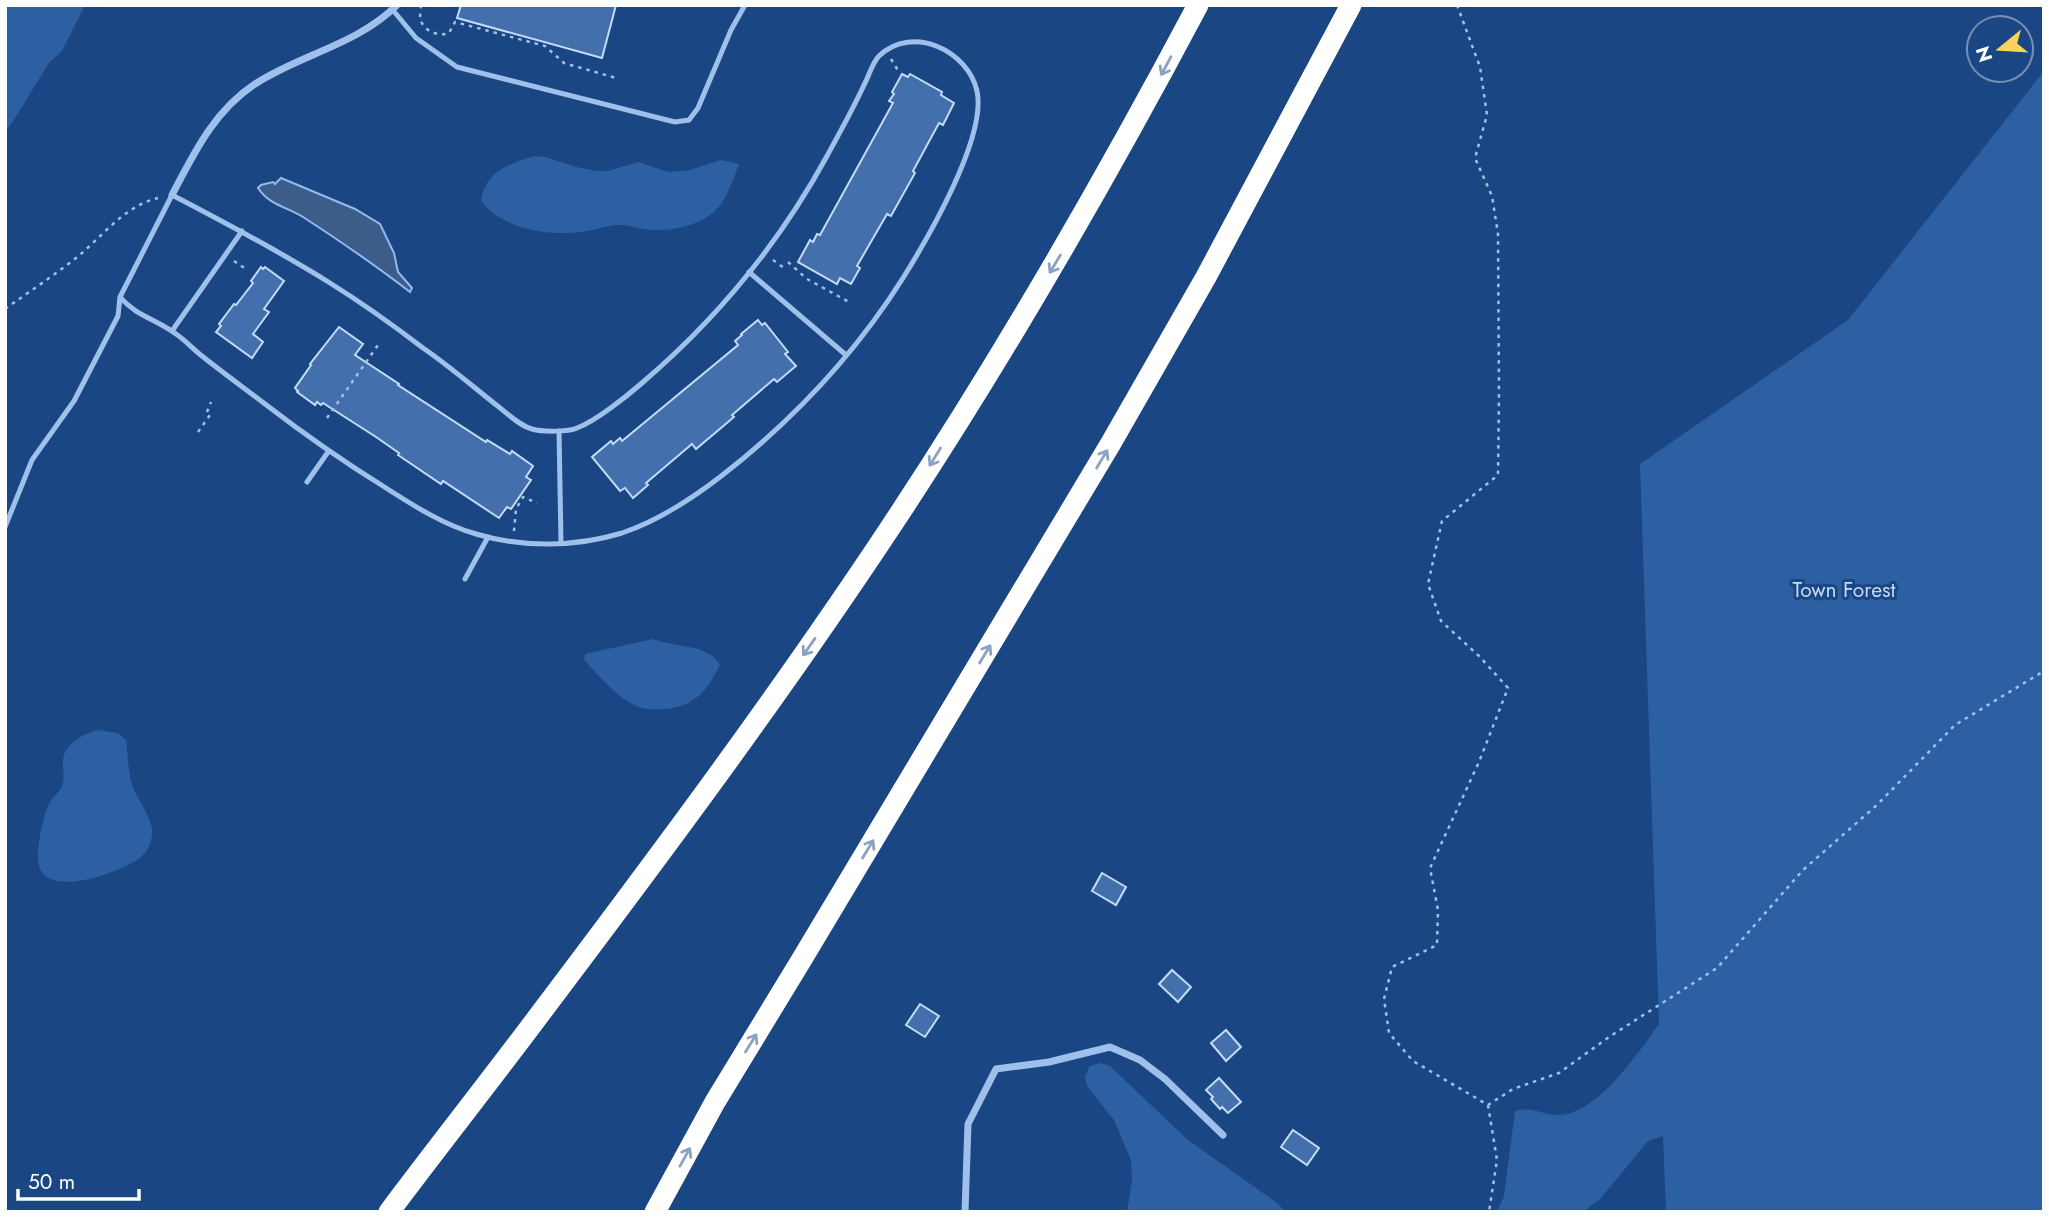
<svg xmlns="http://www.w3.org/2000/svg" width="2049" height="1217" font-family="Jost,sans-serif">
<rect width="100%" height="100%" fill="#1a4683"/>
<g fill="#2d60a2">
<polygon points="5,5 85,5 62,51 49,63 10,126 5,130"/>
<path d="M2044,71V1212H1666L1663,1136L1648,1141L1600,1199L1583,1212H1497L1504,1196L1515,1111C1534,1106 1541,1115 1558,1115C1597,1115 1638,1053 1659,1024L1640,464L1848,320Z"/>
<path d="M535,156L545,157L576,167L597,171H608L638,162L669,172L690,170L721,160L739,164C733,179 727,200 715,211C700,225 673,231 654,230C643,230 633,226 622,225C608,224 594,231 580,232C548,236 502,229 481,201C485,172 509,163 535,156Z"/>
<path d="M653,639C674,648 708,643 720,665C707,690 695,707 664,709C657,709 649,710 642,708C621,702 599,676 584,660L585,654Z"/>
<path d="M97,730L118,733L126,740C128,755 128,774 133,787C138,801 155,821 152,836C151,842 147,852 143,855C127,871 48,900 39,866C35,853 43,816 49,804C52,797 59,793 62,786C66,776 61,765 64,755C68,742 86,733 97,730Z"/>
<polygon points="1100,1063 1110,1066 1188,1140 1276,1202 1286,1212 1127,1212 1132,1181 1131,1160 1114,1120 1087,1086 1085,1076 1090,1066"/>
</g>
<path fill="#3c5d8a" stroke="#92bbed" stroke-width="2" d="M281,178L355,209L380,224L394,253L398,272L412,288L410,292C375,265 340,241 303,217C287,207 269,205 258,188L261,185L273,182L275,184Z"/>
<g fill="#4370ac" stroke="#c4dbf8" stroke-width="2">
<polygon points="461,5 616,5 602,58 457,18"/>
<polygon points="902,74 908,77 910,74 942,92 941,95 954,103 943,125 939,123 913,171 915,173 891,216 887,214 857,266 860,268 851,284 840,278 837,284 798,262 810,240 813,242 817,234 820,235 893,103 889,101 894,94 892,92"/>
<polygon points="261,267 263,269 265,267 284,281 264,309 269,312 253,334 263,342 252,358 216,332 221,326 219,324 234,304 236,305 253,283 251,281"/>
<polygon points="758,320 762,325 765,323 788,352 785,354 796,366 777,382 774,379 732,415 734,417 696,449 692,444 646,483 648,485 633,498 625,488 620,491 592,457 611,441 613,444 620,438 622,441 738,345 735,341 742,335 741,334"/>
<polygon points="339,327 363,344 355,355 399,384 398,385 486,442 487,440 510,454 512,451 533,466 526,477 531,480 511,509 507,507 499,518 443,481 441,484 398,455 399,453 376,437 323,403 321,405 317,402 315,405 297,392 298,391 295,388 311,365 310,364"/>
<polygon points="1102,873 1126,887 1116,905 1092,891"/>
<polygon points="1172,970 1191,987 1178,1002 1159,984"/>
<polygon points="920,1004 939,1016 925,1037 906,1025"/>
<polygon points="1226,1030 1241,1047 1226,1061 1211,1043"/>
<polygon points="1219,1078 1241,1102 1228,1113 1222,1107 1220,1109 1211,1099 1213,1097 1206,1090"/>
<polygon points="1293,1130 1319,1148 1307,1165 1281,1147"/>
</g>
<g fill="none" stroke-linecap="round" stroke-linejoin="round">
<g stroke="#9fc0eb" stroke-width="2.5" stroke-dasharray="3.5 5" stroke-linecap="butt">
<path d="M421,5C421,7 420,15 420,18C423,31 438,37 449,33L455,22L545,46L564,63L616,78"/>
<polyline points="1457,5 1480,67 1487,115 1475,158 1492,196 1498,234 1499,393 1498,475 1442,521 1428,584 1441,621 1480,657 1508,688 1479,762 1430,868 1438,910 1437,945 1392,967 1384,999 1389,1033 1413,1061 1488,1105 1513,1089 1559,1073 1609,1037 1717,968 1803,870 1877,805 1955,725 2044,671"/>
<polyline points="891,59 899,72"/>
<polyline points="773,260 784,268"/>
<polyline points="234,261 247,270"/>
<polyline points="788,262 807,279 849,302"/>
<path d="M5,309C29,292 53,276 76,258C102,237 124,206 158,198"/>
<polyline points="207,412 211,402"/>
<polyline points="327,418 378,345"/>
<polyline points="198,432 210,415"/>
<polyline points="514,531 516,509 523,497 537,503"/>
<polyline points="1488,1105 1497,1160 1489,1212"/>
</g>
<g stroke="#9fc0eb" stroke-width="5">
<polyline points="392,9 416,38 457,67 675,122 689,120 698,108 731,30 745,5"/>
<polyline points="749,272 846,355"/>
<polyline points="172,331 242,231"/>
<polyline points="559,431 561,543"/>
<polyline points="307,482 328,452"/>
<path d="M5,527L32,460L74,401L118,316L120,297L172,195C226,223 279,251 330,283C362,303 393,325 423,348C448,365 471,385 495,404C506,412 518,425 532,429C542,432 568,432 577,428C596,421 627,396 642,383C717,319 780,242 827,156C840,132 853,109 864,85C869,76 872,63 879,56C913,24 968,51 977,91C987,137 928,238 903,278C855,354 791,422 720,477C690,500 658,521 622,533C576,547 523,548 476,534C444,525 414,506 386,488C344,462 304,434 265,404C244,388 222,372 202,356C193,349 185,340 176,334C156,319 136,316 120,297"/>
<polyline points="465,579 488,537"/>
</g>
<g stroke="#9fc0eb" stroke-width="7">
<path d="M172,195C194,153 214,111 255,84C301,54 357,45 397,5"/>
<polyline points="965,1212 968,1124 996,1069 1049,1062 1110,1047 1140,1060 1165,1079 1223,1135"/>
</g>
<g stroke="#fff" stroke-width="21">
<path d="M389,1212C439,1145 490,1081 540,1014C660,855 780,694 890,528C1002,359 1103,184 1198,5"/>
<polyline points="655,1212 715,1102 802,959 1111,443 1206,277 1351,5"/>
</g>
</g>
<defs><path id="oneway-shaft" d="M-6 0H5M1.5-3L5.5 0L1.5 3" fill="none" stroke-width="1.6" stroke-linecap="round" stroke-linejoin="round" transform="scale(1.75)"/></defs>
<g stroke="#8ca2c1">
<use href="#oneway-shaft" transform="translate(1166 66) rotate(118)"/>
<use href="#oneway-shaft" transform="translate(1055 264) rotate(121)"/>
<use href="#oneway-shaft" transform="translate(935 457) rotate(122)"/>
<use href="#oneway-shaft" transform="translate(1102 459) rotate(-59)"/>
<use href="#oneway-shaft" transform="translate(809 647) rotate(125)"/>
<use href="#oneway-shaft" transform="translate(985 654) rotate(-59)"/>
<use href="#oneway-shaft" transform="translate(868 849) rotate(-59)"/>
<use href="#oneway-shaft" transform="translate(751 1043) rotate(-58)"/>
<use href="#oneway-shaft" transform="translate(685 1157) rotate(-61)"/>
</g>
<g text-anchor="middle" stroke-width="6" stroke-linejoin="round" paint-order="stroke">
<g font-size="21" fill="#c4dbf8" stroke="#1a4683">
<text x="1844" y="597">Town Forest</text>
</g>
</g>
<rect width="2049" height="1217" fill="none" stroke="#ffffff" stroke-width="14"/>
<g transform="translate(2000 49) rotate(252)"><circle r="33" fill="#1a4683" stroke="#7690b5" stroke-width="2"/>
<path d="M0-5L12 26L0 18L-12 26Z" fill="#fdd15b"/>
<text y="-10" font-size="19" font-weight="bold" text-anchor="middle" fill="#ffffff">N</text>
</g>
<path d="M18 1189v10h121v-10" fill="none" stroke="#ffffff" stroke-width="3.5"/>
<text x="28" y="1189" font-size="21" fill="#ffffff" stroke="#1a4683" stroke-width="5" paint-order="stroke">50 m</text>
</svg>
